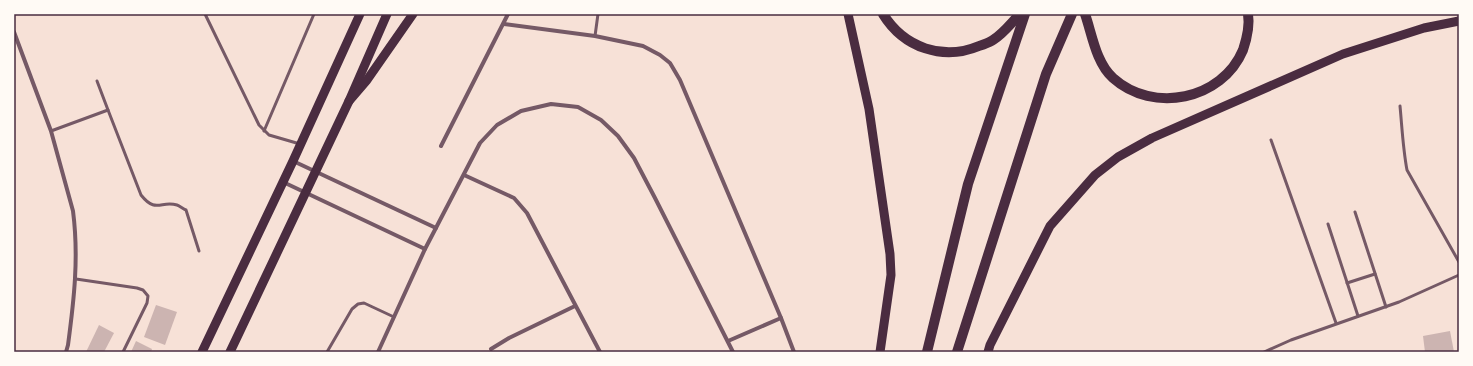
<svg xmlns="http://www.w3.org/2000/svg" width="1473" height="366" font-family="'Varela Round',sans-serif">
<rect width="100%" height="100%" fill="#f7e1d7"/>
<g fill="#ccb4b1">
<polygon points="156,305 177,312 165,345 144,337"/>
<polygon points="99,325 114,333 104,352 86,352"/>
<polygon points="1450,331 1454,352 1425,352 1423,336"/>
<polygon points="136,341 152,349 151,352 131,352"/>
</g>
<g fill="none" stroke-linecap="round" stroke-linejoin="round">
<g stroke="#755966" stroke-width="3">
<polyline points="205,14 259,125 269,135 300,144"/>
<polyline points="595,36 598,14"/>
<polyline points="97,81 108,110"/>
<path d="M1400,106C1402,127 1403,149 1407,170L1459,262"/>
<path d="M51,131L108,110L141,195C156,214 161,200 177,205C180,206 183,209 186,210L199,251"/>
<polyline points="264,131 314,14"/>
<polyline points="1271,140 1336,323"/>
<polyline points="1355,212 1386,307"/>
<polyline points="1328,224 1358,316"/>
<polyline points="76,279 137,288 143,290 148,296 147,303 123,352"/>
<polyline points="1347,283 1375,274"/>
<polyline points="327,352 352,309 358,304 364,303 394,317"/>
<polyline points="1264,352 1291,340 1399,302 1459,275"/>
</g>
<g stroke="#755966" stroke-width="4">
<polyline points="504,24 595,36 643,46 660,55 670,63 680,80 781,318 794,352"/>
<path d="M14,32L51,131L73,211C79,257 74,300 68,345L66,352"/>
<polyline points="441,146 508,14"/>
<polyline points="293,161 436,228"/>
<polyline points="464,175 514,198 527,213 600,352"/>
<polyline points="283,182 425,249"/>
<polyline points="728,341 781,318"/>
<polyline points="491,349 509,338 575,306"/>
<polyline points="378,352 425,249 480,143 497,125 521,111 551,104 578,107 601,120 618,136 634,158 655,198 733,352"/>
</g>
<g stroke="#4a2c40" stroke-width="9">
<polyline points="202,352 293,161 360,14"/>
<polyline points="230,352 349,101 387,14"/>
</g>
<g stroke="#4a2c40" stroke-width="9">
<polyline points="848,14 869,109 890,254 891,275 880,352"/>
<polyline points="349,101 367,80 413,14"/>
<polyline points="988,352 990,345 1050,226 1095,175 1118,157 1152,138 1343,54 1424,28 1459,21"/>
</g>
<g stroke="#4a2c40" stroke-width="10">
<path d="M883,14C904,48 943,61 979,46C984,44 989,43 993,40C1004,33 1011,23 1020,14"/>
<path d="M1085,14C1092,34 1096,63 1113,78C1153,114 1222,100 1243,50C1247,38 1250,26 1248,14"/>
<polyline points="927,352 968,184 1025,14"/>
<polyline points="957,352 1046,74 1072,14"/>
</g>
</g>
<rect width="1473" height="366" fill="none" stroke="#fffaf5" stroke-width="30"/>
<rect x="15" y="15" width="1443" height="336" fill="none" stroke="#4a2c40" stroke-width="1.5"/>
</svg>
